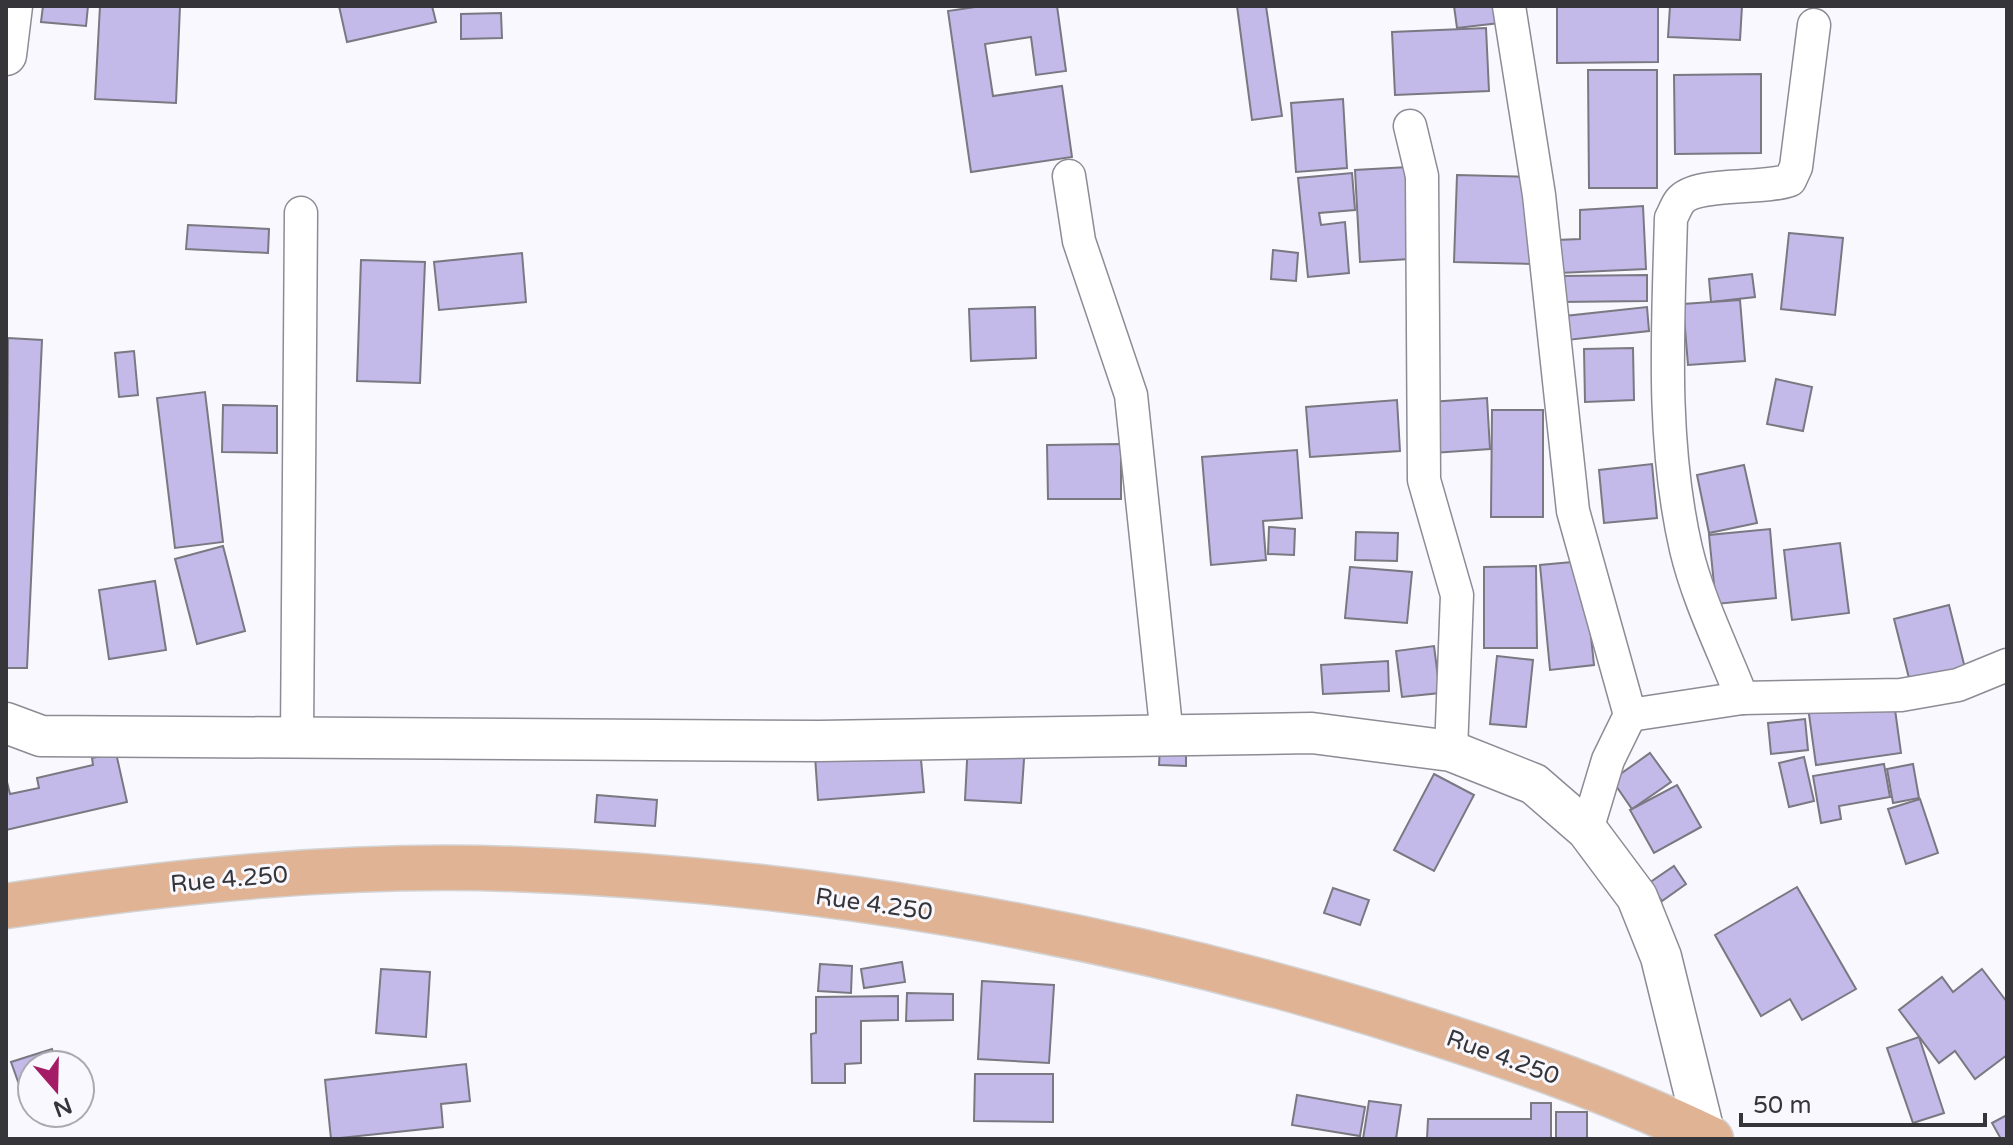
<svg xmlns="http://www.w3.org/2000/svg" width="2013" height="1145" font-family="'Varela Round',sans-serif">
<rect width="100%" height="100%" fill="#f8f8fe"/>
<g fill="#c4baea" stroke="#7a7881" stroke-width="2">
<polygon points="43,6 88,6 86,26 41,22"/>
<polygon points="100,6 180,6 176,103 95,99"/>
<polygon points="339,6 432,6 436,22 347,42"/>
<polygon points="982,6 1057,6 1066,71 1036,75 1031,37 985,44 993,96 1062,86 1072,157 971,172 948,11"/>
<polygon points="1237,6 1266,6 1282,116 1252,120"/>
<polygon points="1454,6 1506,6 1508,22 1457,28"/>
<polygon points="1557,6 1658,6 1658,62 1557,63"/>
<polygon points="1670,6 1742,6 1740,40 1668,37"/>
<polygon points="501,13 502,38 461,39 461,14"/>
<polygon points="1486,28 1489,91 1395,95 1392,32"/>
<polygon points="1588,70 1657,70 1657,188 1589,188"/>
<polygon points="1761,74 1761,153 1675,154 1674,75"/>
<polygon points="1343,99 1347,168 1296,172 1291,103"/>
<polygon points="1408,167 1410,259 1360,262 1355,170"/>
<polygon points="1352,173 1355,210 1319,213 1321,225 1345,222 1349,273 1308,277 1298,178"/>
<polygon points="1457,175 1534,177 1531,264 1454,262"/>
<polygon points="1643,206 1646,269 1559,273 1557,240 1580,239 1580,210"/>
<polygon points="188,225 269,229 268,253 186,249"/>
<polygon points="1789,233 1843,238 1835,315 1781,309"/>
<polygon points="1273,250 1298,253 1296,281 1271,279"/>
<polygon points="522,253 526,302 439,310 434,262"/>
<polygon points="361,260 425,262 420,383 357,381"/>
<polygon points="1752,274 1755,297 1711,302 1709,279"/>
<polygon points="1647,275 1647,301 1560,302 1560,276"/>
<polygon points="1740,300 1745,361 1688,365 1683,304"/>
<polygon points="1035,307 1036,358 971,361 969,309"/>
<polygon points="1647,307 1649,331 1567,340 1565,316"/>
<polygon points="8,338 42,340 27,668 6,668"/>
<polygon points="1633,348 1634,400 1585,402 1584,349"/>
<polygon points="134,351 138,395 119,397 115,353"/>
<polygon points="1776,379 1812,387 1803,431 1767,424"/>
<polygon points="205,392 223,542 175,548 157,398"/>
<polygon points="1487,398 1490,449 1433,453 1430,402"/>
<polygon points="1397,400 1400,451 1310,457 1306,407"/>
<polygon points="223,405 277,406 277,453 222,452"/>
<polygon points="1492,410 1543,410 1543,517 1491,517"/>
<polygon points="1121,444 1121,499 1048,499 1047,445"/>
<polygon points="1297,450 1302,518 1263,521 1266,560 1211,565 1202,457"/>
<polygon points="1652,464 1657,518 1604,523 1599,470"/>
<polygon points="1744,465 1757,523 1709,533 1697,475"/>
<polygon points="1269,527 1295,529 1294,555 1268,554"/>
<polygon points="1770,529 1776,598 1716,604 1709,535"/>
<polygon points="1356,532 1398,533 1397,561 1355,560"/>
<polygon points="1840,543 1849,613 1792,620 1784,550"/>
<polygon points="223,546 245,631 197,644 175,559"/>
<polygon points="1583,561 1594,665 1550,670 1540,565"/>
<polygon points="1536,566 1537,648 1484,648 1484,567"/>
<polygon points="1350,567 1412,572 1407,623 1345,618"/>
<polygon points="155,581 166,650 109,659 99,590"/>
<polygon points="1949,605 1966,672 1911,686 1894,619"/>
<polygon points="1434,646 1440,693 1402,697 1396,651"/>
<polygon points="1497,656 1533,660 1526,727 1490,724"/>
<polygon points="1388,661 1389,691 1323,694 1321,665"/>
<polygon points="1893,695 1901,753 1816,765 1808,707"/>
<polygon points="1805,719 1808,750 1771,754 1768,723"/>
<polygon points="968,742 1025,745 1021,803 965,800"/>
<polygon points="1160,747 1186,749 1186,766 1159,765"/>
<polygon points="920,749 924,792 818,800 815,756"/>
<polygon points="116,753 127,802 6,830 6,778 10,794 39,788 37,778 93,765 92,758"/>
<polygon points="1650,753 1671,782 1632,809 1612,780"/>
<polygon points="1804,757 1814,801 1789,807 1779,763"/>
<polygon points="1884,764 1890,797 1839,806 1841,819 1821,823 1813,776"/>
<polygon points="1913,764 1919,798 1893,803 1887,769"/>
<polygon points="1434,774 1474,795 1434,871 1394,850"/>
<polygon points="1677,785 1701,827 1654,853 1630,810"/>
<polygon points="597,795 657,800 655,826 595,822"/>
<polygon points="1920,799 1938,853 1906,864 1888,809"/>
<polygon points="1674,866 1686,884 1662,901 1649,883"/>
<polygon points="1797,887 1856,989 1802,1020 1790,999 1761,1016 1715,935"/>
<polygon points="1333,888 1369,900 1360,925 1324,913"/>
<polygon points="902,962 905,982 864,988 861,969"/>
<polygon points="820,964 852,966 851,993 818,991"/>
<polygon points="381,969 430,972 426,1037 376,1033"/>
<polygon points="1982,969 2007,1002 2007,1055 1975,1079 1955,1051 1939,1063 1899,1010 1942,977 1953,992"/>
<polygon points="982,981 1054,985 1049,1063 978,1059"/>
<polygon points="907,993 953,994 953,1020 906,1021"/>
<polygon points="898,996 898,1020 861,1021 861,1063 845,1064 845,1083 812,1083 811,1034 816,1033 816,997"/>
<polygon points="1919,1037 1944,1113 1913,1123 1887,1048"/>
<polygon points="52,1049 57,1065 32,1065 32,1086 21,1090 11,1062"/>
<polygon points="466,1064 470,1101 441,1104 443,1127 331,1139 325,1080"/>
<polygon points="975,1074 1053,1074 1053,1122 974,1121"/>
<polygon points="1297,1095 1365,1107 1360,1136 1292,1125"/>
<polygon points="1369,1101 1401,1105 1396,1139 1363,1139"/>
<polygon points="1531,1103 1551,1103 1551,1139 1427,1139 1428,1119 1531,1119"/>
<rect x="1556" y="1112" width="31" height="27"/>
<polygon points="2007,1115 2007,1139 2001,1139 1992,1123"/>
</g>
<g fill="none" stroke-linecap="round" stroke-linejoin="round">
<defs>
<g id="minor">
<polyline points="1509,6 1539,195 1573,511 1630,715 1608,760 1587,830"/>
<polyline points="1410,126 1422,176 1424,480 1457,595 1451,751"/>
<polyline points="1069,176 1079,241 1131,395 1167,736"/>
<path d="M1742,698C1723,649 1698,600 1686,549C1661,440 1668,329 1671,218C1674,213 1676,206 1680,201C1696,181 1763,190 1790,180L1796,167L1814,25"/>
<polyline points="1630,715 1742,698 1901,695 1958,685 2007,665"/>
<polyline points="297,738 301,213"/>
</g>
<g id="tertiary">
<polyline points="6,55 12,6"/>
<polyline points="6,723 41,736 820,741 1312,733 1451,751 1534,784 1587,830 1637,897 1661,957 1705,1136"/>
</g>
<path id="primary" d="M6,906C173,881 343,863 513,869C803,879 1097,929 1375,1014C1488,1049 1604,1087 1711,1139"/>
</defs>
<use href="#minor" stroke="#8d8c95" stroke-width="35"/>
<use href="#tertiary" stroke="#8d8c95" stroke-width="43"/>
<use href="#primary" stroke="#d3d3d4" stroke-width="47"/>
<use href="#minor" stroke="#fff" stroke-width="32"/>
<use href="#tertiary" stroke="#fff" stroke-width="40"/>
<use href="#primary" stroke="#e0b394" stroke-width="44"/>
</g>
<g text-anchor="middle" stroke-width="6" stroke-linejoin="round" paint-order="stroke">
<g font-size="24" fill="#36363a" stroke="#f8f8fe">
<text transform="translate(229 879) rotate(-5)" y="8">Rue 4.250</text>
<text transform="translate(874 904) rotate(8)" y="8">Rue 4.250</text>
<text transform="translate(1503 1057) rotate(20)" y="8">Rue 4.250</text>
</g>
</g>
<rect width="2013" height="1145" fill="none" stroke="#36363a" stroke-width="16"/>
<g transform="translate(56 1089) rotate(160)"><circle r="38" fill="#f8f8fe" stroke="#aaaab0" stroke-width="2"/>
<path d="M0-6L14 30L0 20L-14 30Z" fill="#a41c65"/>
<text y="-12" font-size="22" font-weight="bold" text-anchor="middle" fill="#36363a">N</text>
</g>
<path d="M1741 1113v12h244v-12" fill="none" stroke="#36363a" stroke-width="4"/>
<text x="1753" y="1113" font-size="24" fill="#36363a" stroke="#f8f8fe" stroke-width="6" paint-order="stroke">50 m</text>
</svg>
